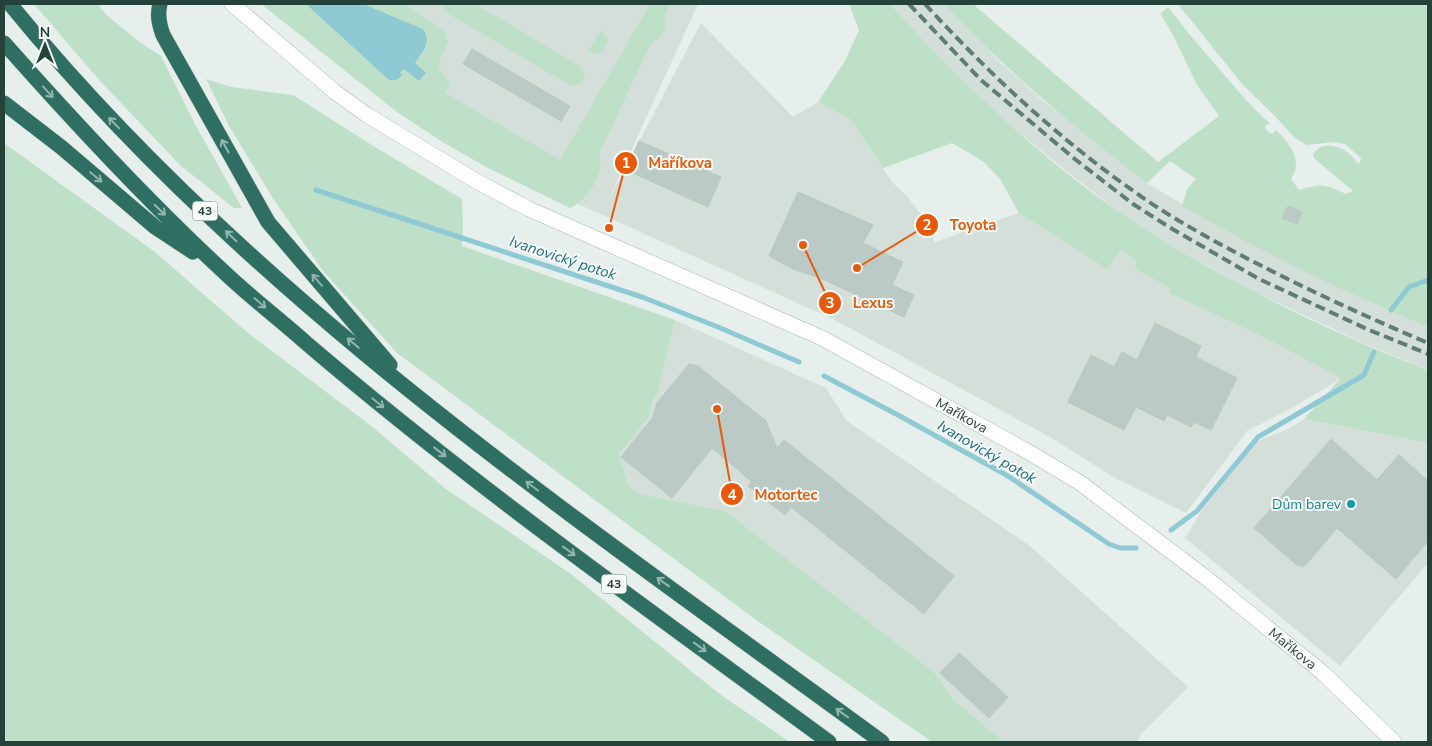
<svg xmlns="http://www.w3.org/2000/svg" width="1432" height="746" font-family="'Nunito Sans',sans-serif">
<rect width="100%" height="100%" fill="#e6efeb"/>
<g fill="#d4dfda">
<polygon points="401,4 698,4 608,201 701,23 793,117 818,102 850,119 892,182 906,195 921,214 935,242 1019,213 1107,269 1121,250 1137,261 1134,268 1171,289 1169,293 1261,336 1342,378 1290,409 1247,431 1186,513 1115,478 1050,437 835,320 523,179 403,112 448,39 444,31"/>
<polygon points="890,4 944,4 999,61 1042,100 1147,183 1223,229 1378,306 1428,327 1428,370 1361,342 1253,291 1161,240 1124,216 1066,171 1016,130 971,90"/>
<polygon points="675,320 826,388 847,421 1030,546 1188,687 1141,734 1137,742 1004,742 953,699 934,672 725,511 640,494 629,486 619,454 649,417 652,401 658,392"/>
<polygon points="1304,419 1428,443 1428,563 1340,666 1185,538 1202,510 1237,466 1248,445 1288,429"/>
</g>
<g fill="#bfe0c8">
<polygon points="34,4 98,4 106,15 141,43 161,56 196,126 242,208 234,208 181,166 100,81"/>
<path d="M261,4H403L445,31L448,41C440,63 431,63 450,82L445,93L560,160L650,4H670L664,17C669,30 662,37 651,43L600,152C600,157 601,163 600,168C598,184 584,202 570,208L488,168L444,143L397,112Z"/>
<polygon points="443,4 475,4 581,67 585,75 582,83 574,86 568,84 447,13 444,10"/>
<path d="M849,4H890C961,82 1038,157 1125,216C1158,239 1194,259 1229,278C1293,313 1360,344 1428,370V443L1304,419L1341,378L1261,336L1169,293L1171,289L1134,268L1137,261L1121,250L1107,269L1019,213L1000,179L984,162L952,143L883,168L850,119L818,102L845,61L859,30Z"/>
<path d="M944,4H973L1158,162L1219,116L1197,85L1173,35L1160,13H1161L1168,7L1190,35L1245,99L1271,125L1267,124L1265,128L1268,132L1272,134L1276,130C1289,143 1304,160 1291,179L1299,190C1322,183 1324,184 1346,194L1353,191L1316,160L1313,156C1317,143 1334,144 1344,150C1350,153 1354,159 1359,164L1361,158L1345,144L1333,142L1307,145L1295,138L1271,112L1242,84L1178,4H1428V327C1343,292 1262,252 1182,206L1187,189L1196,179L1170,161L1147,183C1075,128 1006,71 944,4Z"/>
<polygon points="601,30 608,39 604,51 599,54 589,53 588,51"/>
<polygon points="206,79 231,87 293,95 375,147 462,199 463,224 462,246 675,320 658,392 652,401 649,417 619,454 629,486 640,494 725,511 934,672 953,699 1004,742 932,742 759,622 397,353 323,271 274,200 229,126"/>
<polygon points="4,143 155,252 248,333 370,425 446,489 571,574 721,695 790,742 4,742"/>
</g>
<path fill="#8ec9d4" d="M306,4H363L423,29C432,42 423,51 415,63L426,73L419,81L404,69L400,73L402,75C398,80 395,81 389,80Z"/>
<g fill="none" stroke-linecap="round" stroke-linejoin="round">
<g stroke="#8ec9d4" stroke-width="5">
<polyline points="316,190 642,297 718,327 799,362"/>
<polyline points="1391,310 1409,287 1428,280"/>
<polyline points="824,376 898,415 1008,476 1109,544 1120,548 1136,548"/>
<polyline points="1171,530 1197,511 1258,437 1364,375 1374,352"/>
</g>
</g>
<g fill="#bbcac4" stroke="#b8c9c2">
<polygon points="472,49 570,106 561,121 463,64"/>
<polygon points="639,141 721,177 708,207 626,170"/>
<polygon points="798,192 873,225 863,243 903,262 892,285 914,295 904,317 820,278 793,269 769,256"/>
<polygon points="1288,206 1302,212 1297,224 1282,218"/>
<polygon points="1155,323 1201,346 1196,357 1237,378 1211,430 1194,422 1191,427 1167,415 1164,421 1136,407 1124,430 1068,402 1091,355 1114,367 1122,352 1137,360"/>
<polygon points="689,364 698,366 766,421 777,448 784,440 954,576 924,614 791,507 785,515 748,486 751,481 712,448 672,498 621,457 653,417 657,403"/>
<polygon points="1331,439 1377,480 1399,455 1428,481 1428,541 1396,579 1337,528 1305,566 1298,566 1254,528"/>
<polygon points="959,653 1008,697 989,718 940,673"/>
</g>
<g fill="none" stroke-linecap="round" stroke-linejoin="round">
<defs>
<g id="minor">
<path id="s1" d="M232,4L335,92L367,115L476,181L529,209L822,338L1025,450L1079,482L1205,577L1323,673L1394,742"/>
</g>
<g id="highway">
<path d="M10,4C251,300 576,518 882,742"/>
<path d="M160,4C157,15 159,24 163,35L268,222L390,365"/>
<path d="M4,43C74,122 145,199 223,271C249,296 278,318 305,342C472,485 652,612 829,742"/>
<polyline points="4,103 61,147 155,227 193,252"/>
</g>
</defs>
<use href="#minor" stroke="#a8b8b2" stroke-width="16"/>
<use href="#highway" stroke="#c2cac8" stroke-width="16"/>
<use href="#minor" stroke="#fff" stroke-width="15"/>
<use href="#highway" stroke="#2f6f62" stroke-width="15"/>
<g stroke="#5f7d75" stroke-width="4" stroke-dasharray="10 5" stroke-linecap="butt">
<polyline points="909,4 981,80 1076,160 1133,204 1169,227 1259,279 1367,329 1428,354"/>
<path d="M925,4C989,74 1060,140 1139,195C1169,216 1201,234 1233,251C1297,285 1362,315 1428,343"/>
</g>
</g>
<defs><path id="oneway-shaft" d="M-6 0H5M1.5-3L5.5 0L1.5 3" fill="none" stroke-width="1.6" stroke-linecap="round" stroke-linejoin="round" transform="scale(1.25)"/></defs>
<g stroke="#93b5ae">
<use href="#oneway-shaft" transform="translate(48 92) rotate(48)"/>
<use href="#oneway-shaft" transform="translate(114 123) rotate(-134)"/>
<use href="#oneway-shaft" transform="translate(225 146) rotate(-119)"/>
<use href="#oneway-shaft" transform="translate(96 177) rotate(40)"/>
<use href="#oneway-shaft" transform="translate(160 210) rotate(44)"/>
<use href="#oneway-shaft" transform="translate(231 236) rotate(-136)"/>
<use href="#oneway-shaft" transform="translate(317 280) rotate(-131)"/>
<use href="#oneway-shaft" transform="translate(260 303) rotate(41)"/>
<use href="#oneway-shaft" transform="translate(353 343) rotate(-140)"/>
<use href="#oneway-shaft" transform="translate(378 403) rotate(39)"/>
<use href="#oneway-shaft" transform="translate(440 452) rotate(38)"/>
<use href="#oneway-shaft" transform="translate(532 486) rotate(-143)"/>
<use href="#oneway-shaft" transform="translate(569 551) rotate(36)"/>
<use href="#oneway-shaft" transform="translate(663 582) rotate(-144)"/>
<use href="#oneway-shaft" transform="translate(700 647) rotate(36)"/>
<use href="#oneway-shaft" transform="translate(842 713) rotate(-144)"/>
</g>
<circle fill="#0f9aa8" stroke="#f7fbf9" stroke-width="2" cx="1351" cy="504" r="5"/>
<g text-anchor="middle" stroke-width="4" stroke-linejoin="round" paint-order="stroke">
<g fill="#f7fbf9" stroke="#637a73" stroke-width="1">
<rect x="192.5" y="201.5" width="25" height="19" rx="4"/>
<rect x="601.5" y="574.5" width="25" height="19" rx="4"/>
</g>
<g font-size="12" font-weight="bold" fill="#24423a">
<text x="205" y="215">43</text>
<text x="614" y="588">43</text>
</g>
<g font-size="14" fill="#24423a" stroke="#f7fbf9">
<text dy="5" stroke="none"><textPath href="#s1" startOffset="842">Maříkova</textPath></text>
<text dy="5" stroke="none"><textPath href="#s1" startOffset="1248">Maříkova</textPath></text>
</g>
<g font-size="14" fill="#0d838f" stroke="#f7fbf9" text-anchor="end">
<text x="1341" y="509">Dům barev</text>
</g>
<g font-size="15" font-style="italic" fill="#1c6f80" stroke="#f7fbf9">
<text transform="translate(563 258) rotate(18)" y="5">Ivanovický potok</text>
<text transform="translate(987 452) rotate(30)" y="5">Ivanovický potok</text>
</g>
</g>
<path fill="none" stroke="#e8590c" stroke-width="2" d="M609 228L626 163M857 268L927 225M803 245L830 303M717 409L732 494"/>
<g fill="#e8590c" stroke="#f7fbf9" stroke-width="2">
<circle cx="609" cy="228" r="5"/>
<circle cx="857" cy="268" r="5"/>
<circle cx="803" cy="245" r="5"/>
<circle cx="717" cy="409" r="5"/>
<circle cx="626" cy="163" r="12"/>
<circle cx="927" cy="225" r="12"/>
<circle cx="830" cy="303" r="12"/>
<circle cx="732" cy="494" r="12"/>
</g>
<g font-size="15" text-anchor="middle" font-weight="bold" fill="#fff">
<text x="626" y="168">1</text>
<text x="927" y="230">2</text>
<text x="830" y="308">3</text>
<text x="732" y="500">4</text>
</g>
<g font-size="15" text-anchor="middle" font-weight="bold" fill="#e8590c" stroke="#f7fbf9" stroke-width="4" stroke-linejoin="round" paint-order="stroke">
<text x="680" y="168">Maříkova</text>
<text x="973" y="230">Toyota</text>
<text x="873" y="308">Lexus</text>
<text x="786" y="500">Motortec</text>
</g>
<rect width="1432" height="746" fill="none" stroke="#24423a" stroke-width="10"/>
<g transform="translate(45 45)" stroke="#f7fbf9" stroke-width="4" paint-order="stroke">
<path d="M0-4L9 19L0 12L-9 19Z" fill="#24423a"/>
<text y="-8" font-size="14" font-weight="bold" text-anchor="middle" fill="#24423a">N</text>
</g>
</svg>
